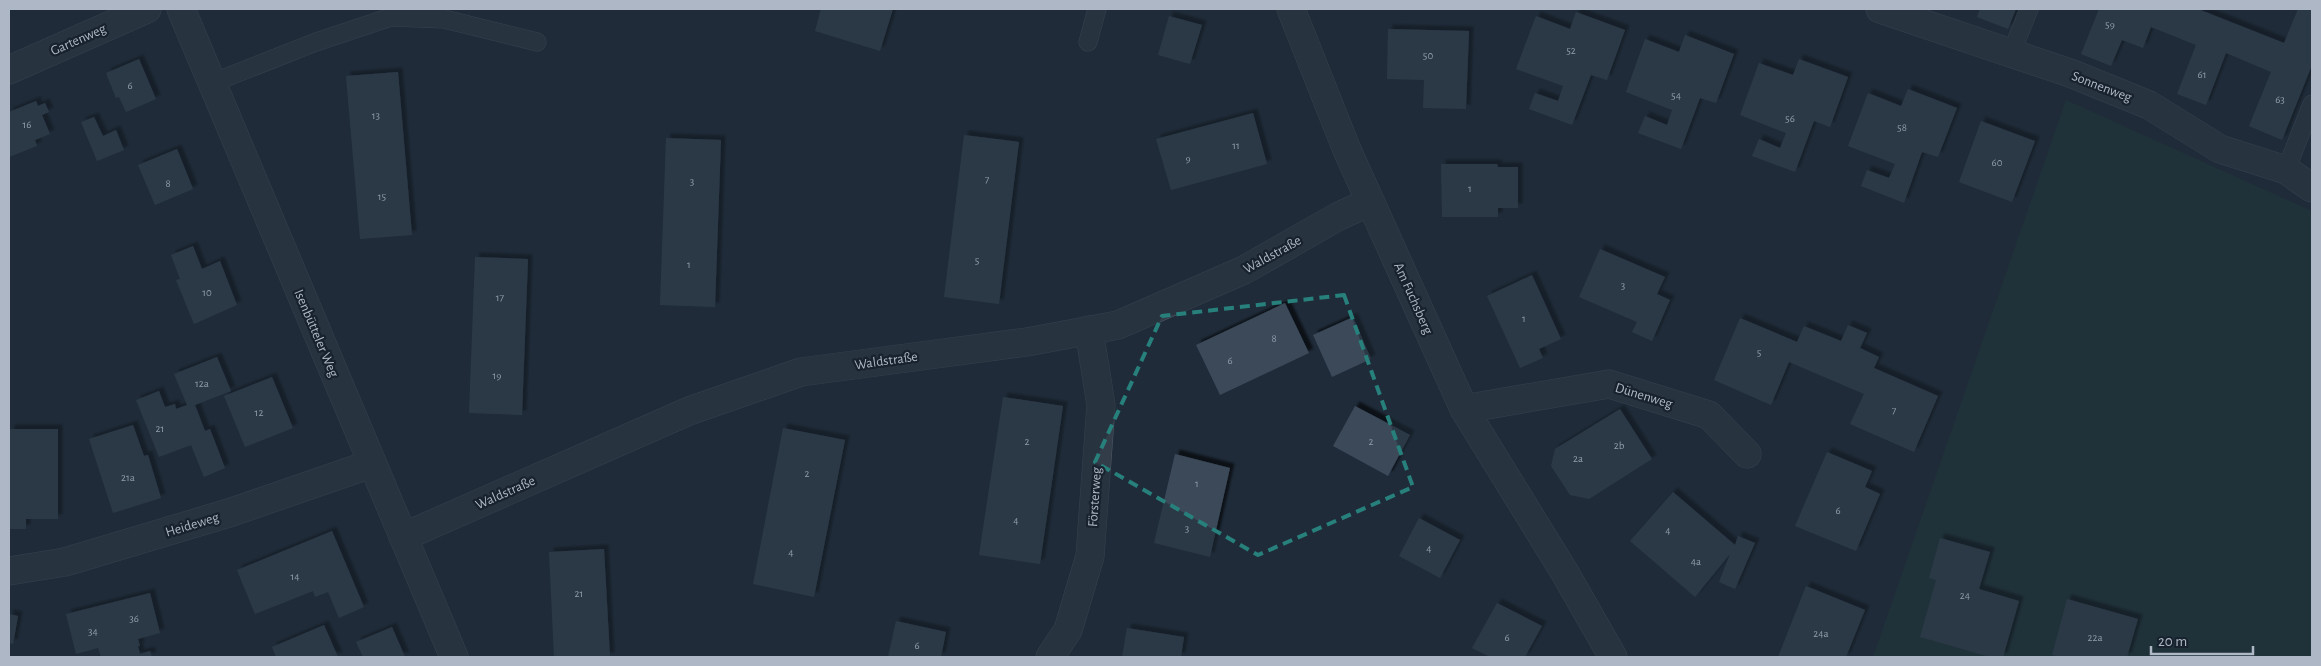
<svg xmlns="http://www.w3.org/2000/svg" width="2321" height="666" font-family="'Alegreya Sans',sans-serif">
<defs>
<filter id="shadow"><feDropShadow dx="4.5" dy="-4.5" stdDeviation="1" flood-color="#0009"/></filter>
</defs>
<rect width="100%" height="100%" fill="#1f2b39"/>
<polygon fill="#21383a" points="2066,100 2312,211 2312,657 1873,657"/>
<g fill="#3b4959" filter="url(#shadow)">
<polygon points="821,9 893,9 880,51 815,31"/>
<polygon points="1980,9 2016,9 2008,29 1977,17"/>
<polygon points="2099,9 2198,9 2284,43 2298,9 2312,9 2312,65 2282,140 2249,126 2271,72 2226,53 2206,105 2177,94 2196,45 2151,27 2143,48 2122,40 2111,66 2081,54"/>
<polygon points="1576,12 1625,30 1607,80 1591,75 1572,125 1529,109 1535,93 1558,101 1563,86 1516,69 1536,16 1570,29"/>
<polygon points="1169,16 1202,25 1190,64 1158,55"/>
<polygon points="1388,29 1469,31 1466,109 1423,108 1424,80 1387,79"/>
<polygon points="1685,35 1734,54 1716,103 1700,98 1681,149 1638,133 1645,116 1667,125 1672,110 1626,92 1645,39 1679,52"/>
<polygon points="139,59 156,99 126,112 119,97 116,98 106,73"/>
<polygon points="1799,59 1848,77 1830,127 1814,121 1795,172 1752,156 1759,139 1780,148 1786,133 1740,115 1759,63 1793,75"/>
<polygon points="398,72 412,235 360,239 346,76"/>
<polygon points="1908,89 1957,108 1938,157 1922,152 1904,203 1861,186 1867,170 1889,178 1895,164 1848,146 1868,93 1901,106"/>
<polygon points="36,101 38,106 45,103 49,112 42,115 50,134 35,140 37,146 9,157 9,112"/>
<polygon points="1253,113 1267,164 1171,190 1156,139"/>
<polygon points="94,117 103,136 116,130 124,150 97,161 81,122"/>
<polygon points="1981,121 2035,141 2012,202 1959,182"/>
<polygon points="964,135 1019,142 999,304 944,297"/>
<polygon points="666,138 721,140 715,307 660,305"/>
<polygon points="177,149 193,189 155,205 138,165"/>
<polygon points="1441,164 1497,164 1498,167 1518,167 1518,208 1498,208 1498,217 1442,217"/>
<polygon points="193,246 202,269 220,261 237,305 194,324 176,280 180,279 171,255"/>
<polygon points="1600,249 1665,277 1657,294 1670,300 1652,341 1632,332 1637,322 1579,297"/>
<polygon points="475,257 528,259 522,415 469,413"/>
<polygon points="1532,275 1561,339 1539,349 1543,358 1520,368 1487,296"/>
<polygon points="1285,303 1309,353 1220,395 1196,345"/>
<polygon points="1353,317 1371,359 1332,377 1313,335"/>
<polygon points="1740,318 1797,342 1804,326 1841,341 1848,325 1867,333 1860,348 1879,357 1874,368 1938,396 1914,452 1850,424 1864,394 1789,362 1771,405 1714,380"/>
<polygon points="217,357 231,391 195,405 205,431 210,429 225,468 204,477 191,445 159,457 136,400 159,391 165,407 175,404 176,409 187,405 174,374"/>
<polygon points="272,377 293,428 245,447 224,396"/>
<polygon points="1003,397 1063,406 1040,564 979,555"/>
<polygon points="1355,406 1410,435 1388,476 1333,446"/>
<polygon points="1620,409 1652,459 1589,499 1570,495 1551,466 1555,449"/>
<polygon points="133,425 144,456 148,455 161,498 113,513 89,439"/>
<polygon points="783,428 845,440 814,597 753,584"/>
<polygon points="10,429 58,429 58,519 26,519 26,529 9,529"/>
<polygon points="1827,452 1872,471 1865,487 1880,494 1856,551 1795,526"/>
<polygon points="1175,454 1230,468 1210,557 1154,543"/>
<polygon points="1673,492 1735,545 1738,536 1755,543 1735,589 1719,582 1730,554 1695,597 1630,541"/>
<polygon points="1419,518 1460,540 1440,578 1399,556"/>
<polygon points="332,531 364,607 339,618 328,592 315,597 313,591 255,614 237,570"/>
<polygon points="1940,538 1990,552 1979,589 2019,601 2003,657 1990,657 1920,637 1936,580 1929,578"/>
<polygon points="604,549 610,657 554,657 549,552"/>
<polygon points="1806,586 1865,610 1846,657 1778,657"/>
<polygon points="150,593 160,633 138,639 140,646 138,646 140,654 150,651 152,657 101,657 98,648 76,654 66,614"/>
<polygon points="2067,599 2138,619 2127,657 2061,657 2052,655"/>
<polygon points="1497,603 1542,626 1525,657 1490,657 1472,648"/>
<polygon points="9,614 18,616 13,644 9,643"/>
<polygon points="896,621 946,632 941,657 888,657"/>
<polygon points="324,625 338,657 276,657 272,647"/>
<polygon points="392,627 405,657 363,657 356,642"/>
<polygon points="1127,628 1184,637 1181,657 1122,657"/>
</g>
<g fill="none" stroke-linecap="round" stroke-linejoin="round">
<defs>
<g id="service">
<polyline points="1088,42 1097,9"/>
<polyline points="2011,54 2029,9"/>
<polyline points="212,83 316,42 391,17 444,19 537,42"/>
<polyline points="2286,170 2312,104"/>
</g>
<g id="minor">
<polyline points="181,9 454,657"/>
<polyline points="1291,9 1347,150 1464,409 1565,573 1613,657"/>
<polyline points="1880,9 2070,73 2149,105 2220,149 2286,170 2312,188"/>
<polyline points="9,70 147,9"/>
<polyline points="1464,409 1609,384 1709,415 1747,454"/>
<polyline points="403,537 689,411 801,372 1027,342 1118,325 1244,270 1339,216 1370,202"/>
<polyline points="9,571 65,562 232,512 371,464"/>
<polyline points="1050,657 1068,630 1090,556 1101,405 1089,330"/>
</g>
</defs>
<use href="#service" stroke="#505a67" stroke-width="19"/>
<use href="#minor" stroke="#505a67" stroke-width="29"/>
<use href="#service" stroke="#333d49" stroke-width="18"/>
<use href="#minor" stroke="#333d49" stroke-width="28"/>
</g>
<path d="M0 0H2321V666H0ZM1344,295L1413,487L1258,555L1095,462L1162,316Z" fill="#1f2b39" fill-opacity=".55" fill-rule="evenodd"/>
<path fill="none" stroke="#27807b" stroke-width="4" stroke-dasharray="10 6" stroke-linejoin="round" d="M1344,295L1413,487L1258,555L1095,462L1162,316Z"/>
<g text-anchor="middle" stroke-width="4.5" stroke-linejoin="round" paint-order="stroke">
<g font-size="11" fill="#909cab">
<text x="2110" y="28">59</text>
<text x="1571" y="54">52</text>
<text x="1428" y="59">50</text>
<text x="2202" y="78">61</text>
<text x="130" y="89">6</text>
<text x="1676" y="99">54</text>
<text x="2280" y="103">63</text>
<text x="376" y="119">13</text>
<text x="1790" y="122">56</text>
<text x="27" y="128">16</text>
<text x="1902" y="131">58</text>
<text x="1236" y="149">11</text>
<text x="1188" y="162">9</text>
<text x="1997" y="166">60</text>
<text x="987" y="183">7</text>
<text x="692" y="185">3</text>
<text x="168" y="187">8</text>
<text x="1470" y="192">1</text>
<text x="382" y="200">15</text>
<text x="977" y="264">5</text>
<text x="689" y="268">1</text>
<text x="1623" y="289">3</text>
<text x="207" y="296">10</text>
<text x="500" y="301">17</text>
<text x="1524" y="322">1</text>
<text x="1274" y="342">8</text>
<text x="1759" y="356">5</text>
<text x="1230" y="364">6</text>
<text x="497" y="379">19</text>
<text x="202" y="387">12a</text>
<text x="1894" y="414">7</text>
<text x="259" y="416">12</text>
<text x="160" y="432">21</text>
<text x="1027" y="445">2</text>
<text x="1371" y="445">2</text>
<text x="1619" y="449">2b</text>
<text x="1578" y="462">2a</text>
<text x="807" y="477">2</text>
<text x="128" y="481">21a</text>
<text x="1197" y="487">1</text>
<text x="1838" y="514">6</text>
<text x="1016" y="524">4</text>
<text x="1187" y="532">3</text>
<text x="1668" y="534">4</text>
<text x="1429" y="552">4</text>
<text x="791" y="556">4</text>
<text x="1696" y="565">4a</text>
<text x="295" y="580">14</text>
<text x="579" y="597">21</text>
<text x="1965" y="599">24</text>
<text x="134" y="622">36</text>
<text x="93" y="635">34</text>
<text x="1821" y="637">24a</text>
<text x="1507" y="641">6</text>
<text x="2095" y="641">22a</text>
<text x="917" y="649">6</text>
</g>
<g font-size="14" fill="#adb7c6" stroke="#18222e">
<text transform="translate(78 39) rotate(-24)" y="5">Gartenweg</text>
<text transform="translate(2102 86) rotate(21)" y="5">Sonnenweg</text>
<text transform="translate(1272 254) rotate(-29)" y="5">Waldstraße</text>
<text transform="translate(1414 298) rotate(66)" y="5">Am Fuchsberg</text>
<text transform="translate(317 333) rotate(67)" y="5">Isenbütteler Weg</text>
<text transform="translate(886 360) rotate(-8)" y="5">Waldstraße</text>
<text transform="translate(1644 395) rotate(17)" y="5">Dünenweg</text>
<text transform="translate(505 492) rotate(-24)" y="5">Waldstraße</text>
<text transform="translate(1094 497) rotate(-86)" y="5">Försterweg</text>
<text transform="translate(192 524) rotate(-17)" y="5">Heideweg</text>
</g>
</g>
<rect width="2321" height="666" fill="none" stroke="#adb7c6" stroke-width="20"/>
<path d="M2151 646v8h102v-8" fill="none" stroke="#adb7c6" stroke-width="2.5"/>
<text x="2158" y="646" font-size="15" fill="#adb7c6" stroke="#18222e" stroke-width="4" paint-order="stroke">20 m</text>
</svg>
